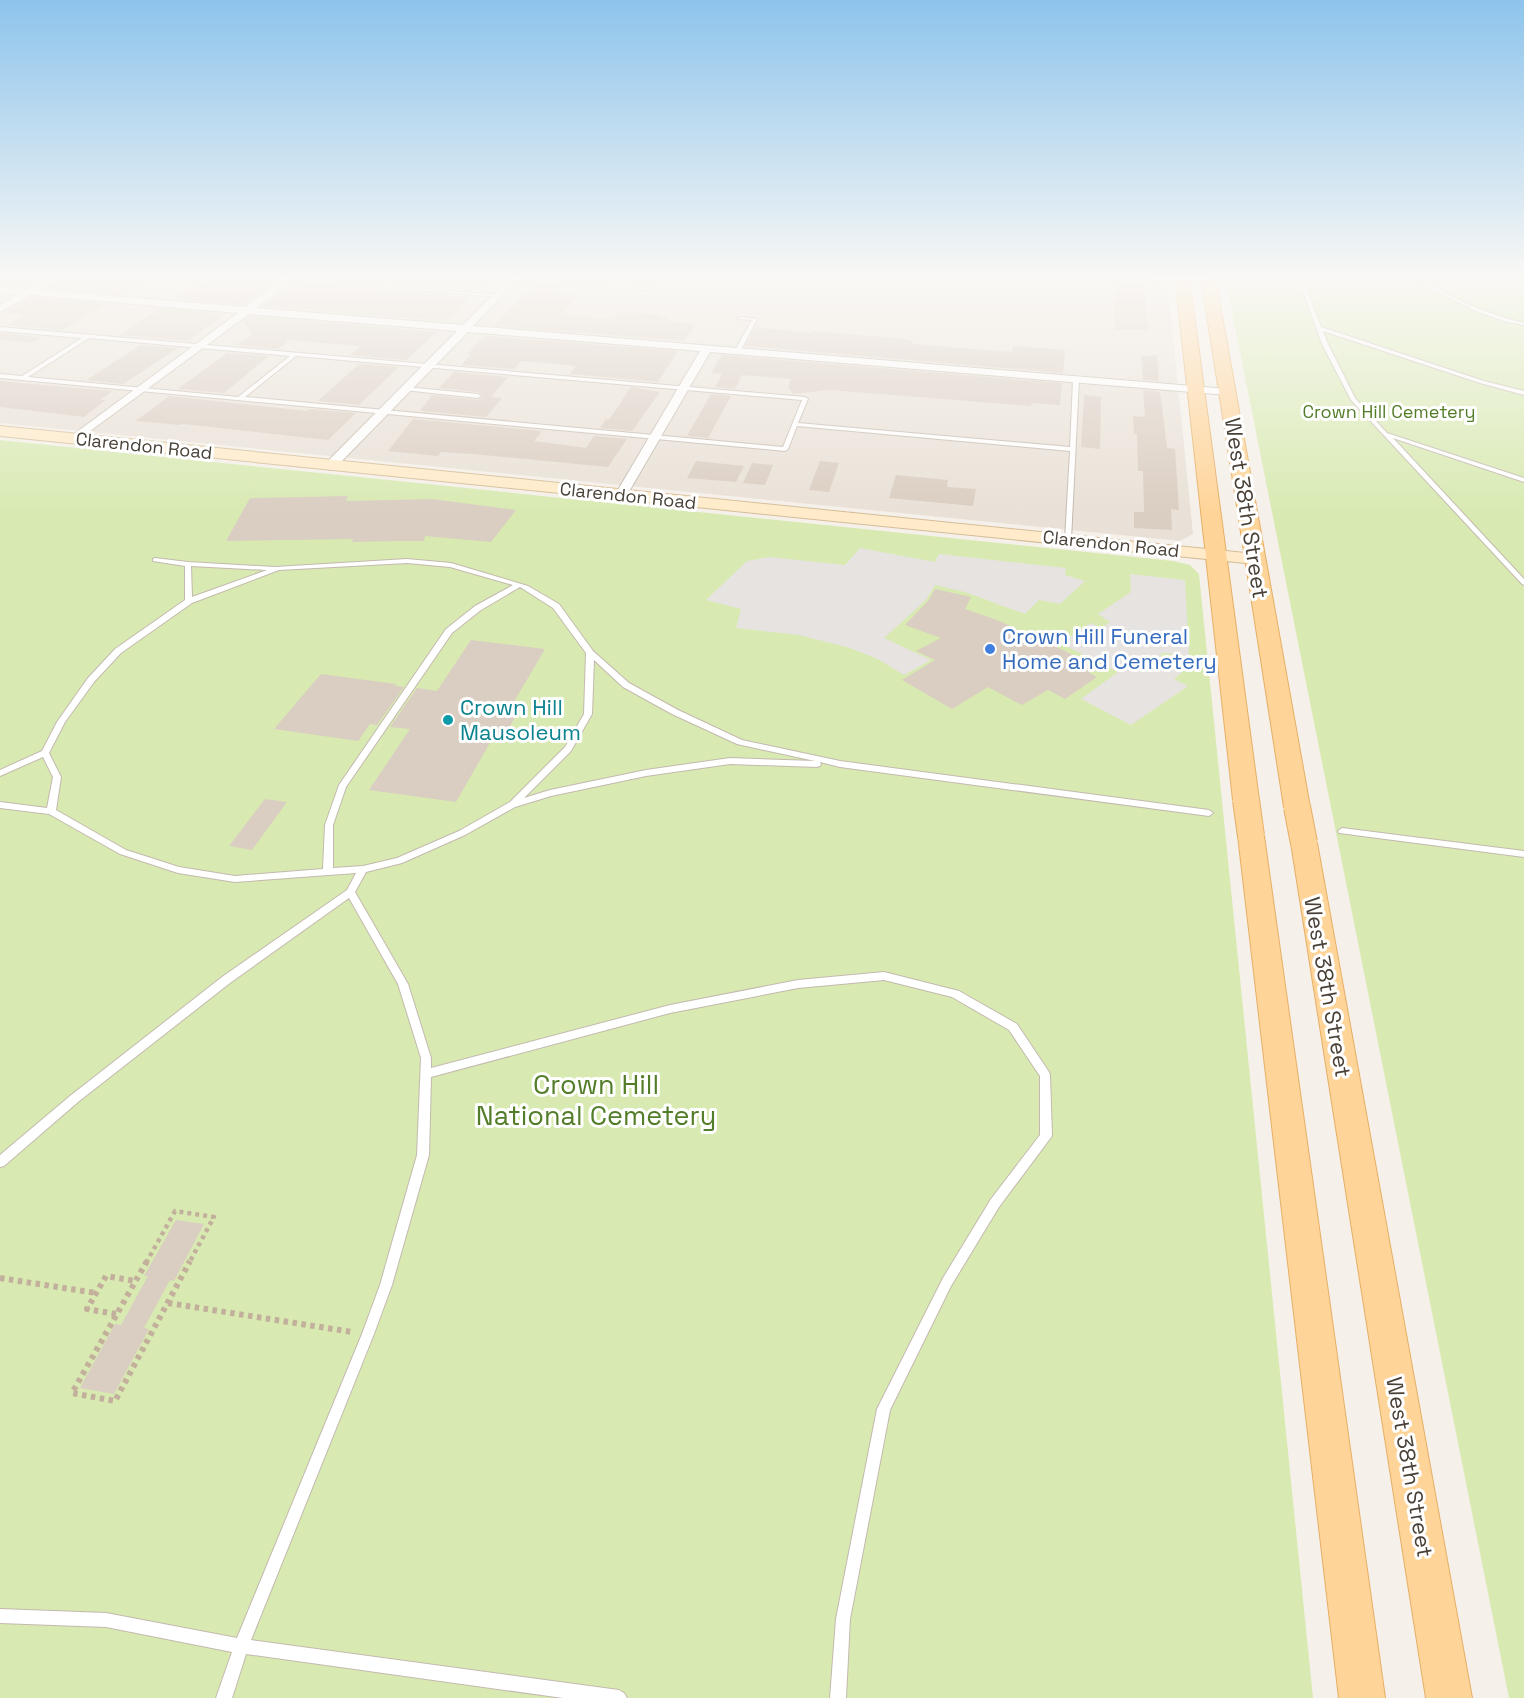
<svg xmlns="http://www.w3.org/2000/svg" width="1524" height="1698" font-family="'Space Grotesk',sans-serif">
<rect width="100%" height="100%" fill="#f5f0e9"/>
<polygon fill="#e9e1d7" points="0,277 1167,277 1193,534 1180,541 0,423"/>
<g fill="#d8eab2">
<polygon points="1225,277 1524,277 1524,1698 1509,1698"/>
<polygon points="0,440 1173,561 1190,565 1199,574 1313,1698 0,1698"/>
</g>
<g fill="#e6e3e1">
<polygon points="860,548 935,562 939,554 1066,568 1065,575 1085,581 1060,604 1039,600 1025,614 965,592 935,585 926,600 884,638 931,660 904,675 878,659 850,648 799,635 736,628 741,609 706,600 747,561 769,557 845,565"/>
<polygon points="1130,574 1185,580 1189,656 1163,653 1160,656 1186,669 1174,679 1188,686 1131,725 1081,699 1118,672 1060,643 1091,623 1101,628 1110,622 1098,614 1131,592"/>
</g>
<g fill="#dacdc1">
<polygon points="0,277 47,277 28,287 0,285"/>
<polygon points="64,277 115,277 147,279 123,295 47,288"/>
<polygon points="312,277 347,277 419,282 419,277 491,277 476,291"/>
<polygon points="232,278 276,281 244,305 175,299 196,285 220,287"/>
<polygon points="293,283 470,297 446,321 262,306"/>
<polygon points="1115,283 1144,285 1148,330 1115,330"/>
<polygon points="534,284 559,286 552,294 578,296 564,312 567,313 565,315 612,319 618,312 661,315 660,317 669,318 667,321 696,324 684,341 494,326"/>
<polygon points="31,297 108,304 63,330 7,325 26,315 4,313"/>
<polygon points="160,308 226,314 188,341 120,335"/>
<polygon points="250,316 436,332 407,360 350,355 361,346 357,346 289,340 278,349 236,345 252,334 243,321"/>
<polygon points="756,327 812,333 813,331 906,339 913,341 912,344 1012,352 1013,346 1065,350 1063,373 745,346"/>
<polygon points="0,333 41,337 32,343 0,340"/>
<polygon points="485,336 678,351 658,382 570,374 576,366 521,361 514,369 461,365 471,354 467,354"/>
<polygon points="140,345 178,348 123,384 87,380"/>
<polygon points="227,353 269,356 224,393 178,389"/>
<polygon points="722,355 1062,383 1060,405 1032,403 1031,406 830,390 793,394 788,387 791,379 742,375 735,389 715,387 722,374 711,373"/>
<polygon points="1157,355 1159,381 1143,380 1141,356"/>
<polygon points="359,364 399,367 359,405 318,401"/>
<polygon points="454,372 508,377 491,397 502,398 486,417 420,411 432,395 478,400 482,398 483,395 478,392 439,388"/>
<polygon points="0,381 76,388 113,391 100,400 106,400 84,417 0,407"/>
<polygon points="631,387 660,392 632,431 600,428 606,419 609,420"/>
<polygon points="1143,390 1160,392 1167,448 1175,449 1179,510 1171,509 1172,530 1134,528 1134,512 1144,512 1143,471 1138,471 1137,434 1134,434 1133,416 1145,417"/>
<polygon points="711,394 731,396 708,438 687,436"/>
<polygon points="1084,395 1101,397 1100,449 1081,447"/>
<polygon points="169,396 307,411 309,409 356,413 328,440 183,424 180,425 136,421"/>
<polygon points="413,419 542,431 534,441 586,448 594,436 627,439 608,467 473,454 441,452 438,456 388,451"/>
<polygon points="696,461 744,466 736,482 687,478"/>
<polygon points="820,461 839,463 829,492 809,490"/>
<polygon points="752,463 773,465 765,485 743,483"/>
<polygon points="896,475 948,480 947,487 976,489 973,506 889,498"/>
<polygon points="348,496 346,501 432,499 516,510 491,542 425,536 424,541 398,541 352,542 353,539 226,541 250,498"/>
<polygon points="935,589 971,597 965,609 997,620 1065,651 1097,668 1089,673 1097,677 1065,699 1048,690 1022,705 988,687 952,709 902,680 935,660 916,651 941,638 905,625 928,601"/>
<polygon points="471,640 545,649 512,705 521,707 505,735 495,734 456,802 369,790 410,729 390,727 417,688 437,691"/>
<polygon points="321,674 396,684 395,686 404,687 377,725 370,724 358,741 274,729"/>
<polygon points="265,799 287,802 252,850 229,846"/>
<polygon points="176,1220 204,1224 174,1281 170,1280 144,1328 149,1329 114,1394 80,1388 115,1324 121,1325 148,1276 144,1276"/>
</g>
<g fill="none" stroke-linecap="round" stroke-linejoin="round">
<defs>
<g id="lane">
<polygon points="263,277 279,277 498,295 500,296 498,297 265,278"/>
<polygon points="1298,277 1302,277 1321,327 1484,381 1524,391 1524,395 1480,383 1323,331 1328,344 1355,398 1387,433 1524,478 1524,482 1393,438 1524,579 1524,585 1522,584 1351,400 1322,344"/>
<path d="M1407,277H1412C1449,295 1484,314 1524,323V325L1507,322L1478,312Z"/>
<polygon points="514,278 659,289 661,290 659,291 512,280"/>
<polygon points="740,317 757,319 740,352 737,354 734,352 752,320 738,319 738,318"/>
<path d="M0,327L805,397L808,399L798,423L1070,447L1073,380L1076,378L1079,380L1071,540L1068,542L1065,540L1070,451L797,426L788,449L785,451L0,378V374L22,376L82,338L0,331ZM89,338L290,356L238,397L28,377ZM296,356L802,400L783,447L245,397Z"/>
<polygon points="406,387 478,394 481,396 478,398 404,390 403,389"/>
<path d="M155,558L188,562L275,567L407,559L451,563L528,586L559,604L593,651L629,683L678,710L742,740L840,761L1209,810L1213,813L1209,816L840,767L820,762L821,764L820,766L817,767L730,764L646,776L551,796L515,807L465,835L402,863L366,872L355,892L408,984L431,1058V1068L670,1005L798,980L884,972L959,991L1017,1024L1049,1072L1050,1075L1052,1136L999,1207L951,1286L890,1410L850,1619L846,1698H830L836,1619L877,1409L943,1278L991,1199L1040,1135V1076L1009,1030L952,997L884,980L798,988L670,1013L431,1077L429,1155L392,1285L374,1334L251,1640L619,1690L624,1693L627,1698H563L246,1654L232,1698H216L232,1652L106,1627L0,1623V1609L106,1613L237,1638L362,1334L380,1285L417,1155L421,1058L398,984L349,898L230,983L78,1102L4,1166L0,1167V1155L70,1096L222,977L347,890L356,873L235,882L178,873L120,854L49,814L0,808V802L47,808L53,777L43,757L0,776V770L42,751L57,722L88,678L115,649L185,600V566L153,561V559ZM407,563L450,567L513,585L475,606L446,629L339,785L325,825L323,869L235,876L179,867L126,850L56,810L61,777L49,753L65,722L94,682L121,653L192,603L279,570ZM191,566L267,570L192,597ZM520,587L553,608L586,653L584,714L565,747L510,802L459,831L397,858L363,866L333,868V825L346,787L452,633L481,610ZM594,660L623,687L672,714L737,744L815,761L730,758L646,770L550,790L524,798L571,751L592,714Z"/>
<polygon points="1342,828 1524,851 1524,857 1339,833 1338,831"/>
</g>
<g id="street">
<polygon points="51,277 62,277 40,290 245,307 286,277 296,277 256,308 463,325 511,277 520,277 473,326 1228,389 1233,392 1228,395 710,352 627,495 621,499 615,495 700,351 468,332 334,469 330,470 324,466 326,463 457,331 249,314 74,443 68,439 70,437 238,313 31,295 0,312 0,305 19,294 0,293 0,287 28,289"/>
<path d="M1145,277C1161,277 1201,273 1214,281L1209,284L1149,280Z"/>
</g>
<polygon id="secondary" points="0,426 1255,554 1261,555 1264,559 1261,563 1255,564 0,436"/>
<g id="primary">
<polygon points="1175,277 1189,277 1259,800 1255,806 1246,809 1237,806 1233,800"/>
<polygon points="1201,277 1215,277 1310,807 1306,813 1297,816 1288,813 1284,807"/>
<polygon points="1251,827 1260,830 1264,836 1385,1698 1339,1698 1238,836 1242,830"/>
<polygon points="1304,834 1313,836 1317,843 1472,1698 1426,1698 1291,843 1295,836"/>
</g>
</defs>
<use href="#lane" stroke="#c4b9ae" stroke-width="2"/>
<use href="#street" stroke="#c4b9ae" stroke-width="2"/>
<use href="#secondary" stroke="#d5bd99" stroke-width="2"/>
<use href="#primary" stroke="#e6af66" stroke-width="2"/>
<polyline stroke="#c3b09c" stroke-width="4.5" stroke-dasharray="4 4" stroke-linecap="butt" points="146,1263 175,1211 214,1217 189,1263"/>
<g stroke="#c3b09c" stroke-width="6" stroke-dasharray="4.5 4.5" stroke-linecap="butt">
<polyline points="147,1261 72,1393 115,1401 190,1261"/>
<polyline points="0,1278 96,1293"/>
<polyline points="168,1303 352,1332"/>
<polyline points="116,1314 87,1309 106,1276 135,1281"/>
</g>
<use href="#lane" fill="#fff" fill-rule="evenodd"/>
<use href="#street" fill="#fff" fill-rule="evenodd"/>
<use href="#secondary" fill="#ffebc9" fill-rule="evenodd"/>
<use href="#primary" fill="#ffd498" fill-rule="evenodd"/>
<defs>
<g id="primary-bridge">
<polyline points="1246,800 1251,836"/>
<polyline points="1297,807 1304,843"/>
</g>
</defs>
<use href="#primary-bridge" stroke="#e6af66" stroke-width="28" stroke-linecap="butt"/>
<use href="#primary-bridge" stroke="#ffd498" stroke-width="26"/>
</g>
<linearGradient id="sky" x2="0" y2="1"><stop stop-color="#8dc4ec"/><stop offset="0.54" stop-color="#faf8f5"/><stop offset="1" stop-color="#faf8f5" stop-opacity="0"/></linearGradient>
<rect width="1524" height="514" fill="url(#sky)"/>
<circle fill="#3f7fe0" stroke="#fff" stroke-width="2" cx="990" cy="649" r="6"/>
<circle fill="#0f9aa8" stroke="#fff" stroke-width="2" cx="448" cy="720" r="6"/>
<g text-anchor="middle" stroke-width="6" stroke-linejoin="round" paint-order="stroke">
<g font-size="18" fill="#537d28" stroke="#fff">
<text x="1389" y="418">Crown Hill Cemetery</text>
</g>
<g font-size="18" fill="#494037" stroke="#fff">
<text transform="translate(144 446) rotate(6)" y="6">Clarendon Road</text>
<text transform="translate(628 496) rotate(6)" y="6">Clarendon Road</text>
<text transform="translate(1111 544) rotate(6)" y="6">Clarendon Road</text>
</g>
<g font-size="22" fill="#494037" stroke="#fff">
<text transform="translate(1247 508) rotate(81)" y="8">West 38th Street</text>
<text transform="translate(1328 987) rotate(80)" y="8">West 38th Street</text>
<text transform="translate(1410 1467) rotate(80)" y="8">West 38th Street</text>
</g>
<g font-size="22" fill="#366cbe" stroke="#fff" text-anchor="start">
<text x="1002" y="644">Crown Hill Funeral<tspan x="1002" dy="25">Home and Cemetery</tspan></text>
</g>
<g font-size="22" fill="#0d838f" stroke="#fff" text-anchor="start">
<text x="460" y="715">Crown Hill<tspan x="460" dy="25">Mausoleum</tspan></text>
</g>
<g font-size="27" fill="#537d28" stroke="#fff">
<text x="596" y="1094">Crown Hill<tspan x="596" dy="31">National Cemetery</tspan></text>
</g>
</g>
</svg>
